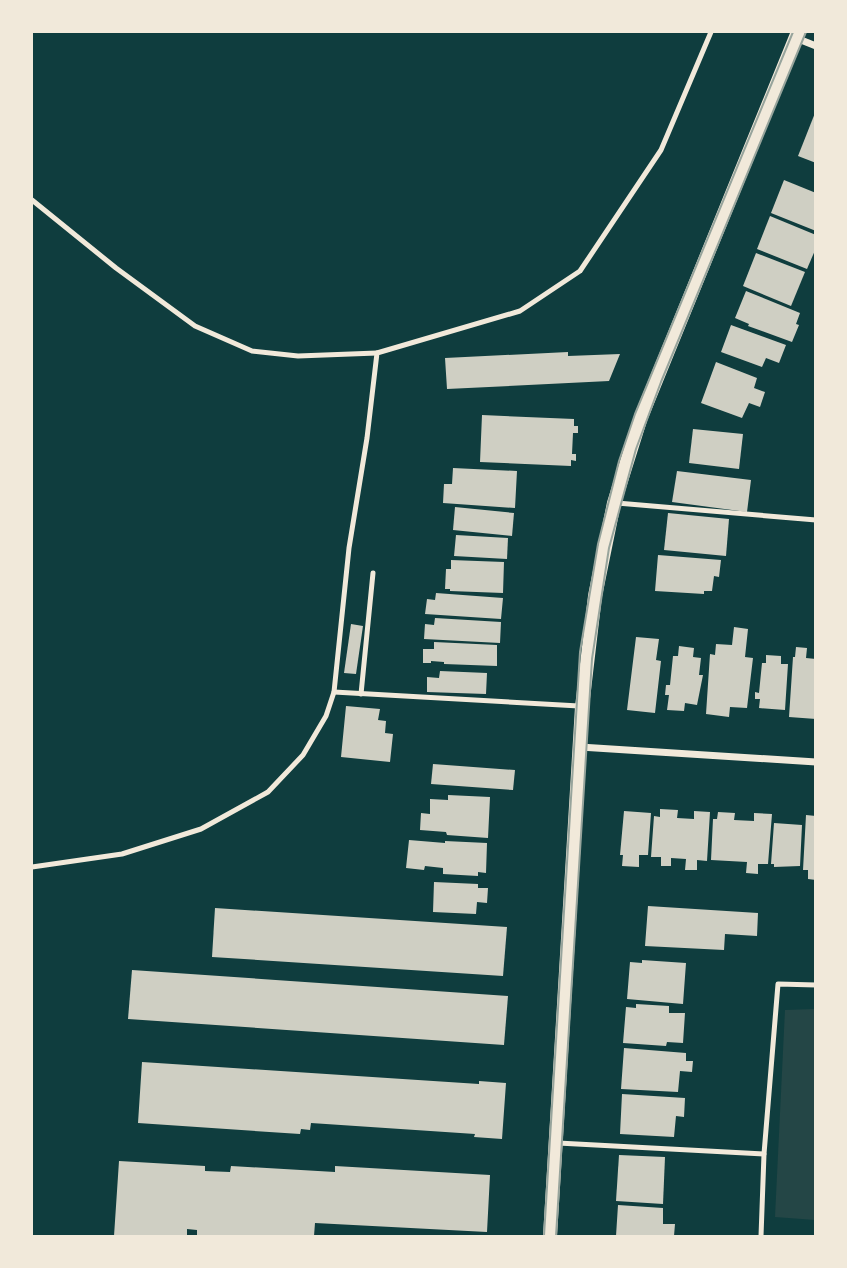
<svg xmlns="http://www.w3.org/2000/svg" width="847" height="1268" font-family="Cabin,sans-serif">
<rect width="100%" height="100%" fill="#0f3d3e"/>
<polygon fill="#244646" points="815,1009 815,1220 775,1217 785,1010"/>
<g fill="#cfcfc3">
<polygon points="815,113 816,113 816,163 798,156"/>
<polygon points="784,180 816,193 816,231 771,213"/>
<polygon points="770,216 816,235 816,248 807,269 757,249"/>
<polygon points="756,253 805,272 791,306 743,286"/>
<polygon points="746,291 800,313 796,324 799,325 792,342 748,326 749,324 735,318"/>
<polygon points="731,325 786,345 779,363 766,358 762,367 721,352"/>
<polygon points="568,352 568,356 620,354 609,381 447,389 445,358"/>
<polygon points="716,362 757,378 754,388 765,392 760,407 749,403 742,418 701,403"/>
<polygon points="482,415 574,419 574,426 578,426 578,433 573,433 572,454 576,454 576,461 571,460 571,466 480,462"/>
<polygon points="693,429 743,434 739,469 689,463"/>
<polygon points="453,468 517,471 515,508 443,503 444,484 452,484"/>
<polygon points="677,471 751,480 747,512 672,502"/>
<polygon points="455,507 514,513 512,536 453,530"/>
<polygon points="668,513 729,519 726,556 664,550"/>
<polygon points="456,535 508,538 507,559 454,556"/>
<polygon points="658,555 721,560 719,577 714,576 712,591 704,591 704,594 655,591"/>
<polygon points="451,560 504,562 503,593 450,591 450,589 445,589 446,569 451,569"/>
<polygon points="436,593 503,598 501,619 425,614 427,599 435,600"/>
<polygon points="435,618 501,622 500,643 424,639 425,624 434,625"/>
<polygon points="351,624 363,626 356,674 344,673"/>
<polygon points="734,627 748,629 745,657 753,658 747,708 730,707 729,717 706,714 710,654 715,655 716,644 732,645"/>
<polygon points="636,637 659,639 656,660 661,661 655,713 627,710"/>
<polygon points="434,642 497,645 497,666 444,664 444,662 431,661 431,663 423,663 423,649 434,649"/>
<polygon points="679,646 694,648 693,657 701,658 699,675 703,675 697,705 685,703 684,711 667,710 669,695 665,695 666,685 670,685 673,656 678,656"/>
<polygon points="796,647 807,648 806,658 816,659 816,719 789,717 793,657 795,657"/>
<polygon points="766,655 781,656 781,664 788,664 785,710 759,708 760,699 755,699 755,692 759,693 762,663 766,663"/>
<polygon points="440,671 487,673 486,694 427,692 427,677 439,678"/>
<polygon points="346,706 380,709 378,720 386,721 385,733 393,734 390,762 341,757"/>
<polygon points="433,764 515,770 513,790 431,784"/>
<polygon points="448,795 490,797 488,838 447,835 446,832 420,830 421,813 430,814 430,799 448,800"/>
<polygon points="660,809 678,810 677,818 694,819 694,811 710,812 707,861 697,860 697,870 685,870 686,859 671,858 671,866 661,866 661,857 651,857 654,816 660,817"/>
<polygon points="624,811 651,813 648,855 639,855 639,867 622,866 623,855 620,855"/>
<polygon points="718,812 735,813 734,820 754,821 754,813 772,814 768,864 758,864 758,874 746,873 747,862 711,860 713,819 717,819"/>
<polygon points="806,815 816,816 816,880 808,879 808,870 803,870"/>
<polygon points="774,823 802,825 800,866 774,867 774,864 771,864"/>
<polygon points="409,840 445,843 445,841 487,843 486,873 478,872 478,876 443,874 443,868 425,866 424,870 406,868"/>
<polygon points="434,882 478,884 478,888 488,888 487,903 477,902 476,914 433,912"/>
<polygon points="648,906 758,913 757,936 725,934 724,950 645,946"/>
<polygon points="215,908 507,927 503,976 212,957"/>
<polygon points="642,960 686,963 683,1004 627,999 630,962 642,963"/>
<polygon points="132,970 508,996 504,1045 128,1019"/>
<polygon points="636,1004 669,1006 669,1013 685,1013 683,1043 667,1042 666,1046 623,1043 626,1007 636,1008"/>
<polygon points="624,1048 686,1053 686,1061 693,1061 692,1072 680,1071 678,1092 621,1089"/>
<polygon points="142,1062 479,1084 479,1081 506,1083 502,1139 474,1137 475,1134 311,1123 310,1130 301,1129 300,1134 138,1123"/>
<polygon points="622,1094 685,1098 684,1117 676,1116 674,1137 620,1134"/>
<polygon points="619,1155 665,1157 663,1204 616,1201"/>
<polygon points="119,1161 205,1166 205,1171 230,1172 231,1166 335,1172 335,1166 490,1175 487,1232 315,1223 314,1236 197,1236 197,1230 187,1229 187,1236 114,1236"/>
<polygon points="618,1205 663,1208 663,1224 675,1224 674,1236 616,1236"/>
</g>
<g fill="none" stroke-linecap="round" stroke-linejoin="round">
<g stroke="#f1e9da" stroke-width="5">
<polyline points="32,200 116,268 195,326 252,351 298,356 377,353"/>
<polyline points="617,503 816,520"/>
<polyline points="334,692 579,706"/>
<polyline points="361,694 373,573"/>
<polyline points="32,867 122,854 201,829 268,792 303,755 326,716 334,692 349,548 367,438 377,353 520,311 580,271 661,150 711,32"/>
<polyline points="558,1143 764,1154"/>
<polyline points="761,1236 764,1154 778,984 816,985"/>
</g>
<g stroke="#f1e9da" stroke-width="7">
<polyline points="796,38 816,46"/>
<polyline points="580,747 816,762"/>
</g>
<polyline stroke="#f1e9da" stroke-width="14" points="550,1236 582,707 595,596 614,503 641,417 798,32"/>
<g stroke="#97a49c" stroke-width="2">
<polyline points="544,1236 580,652 598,544 619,461 635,414 793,32"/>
<polyline points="556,1236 592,659 609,548 636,449 661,382 806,32"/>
</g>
</g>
<rect width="847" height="1268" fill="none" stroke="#f1e9da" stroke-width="66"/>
</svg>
